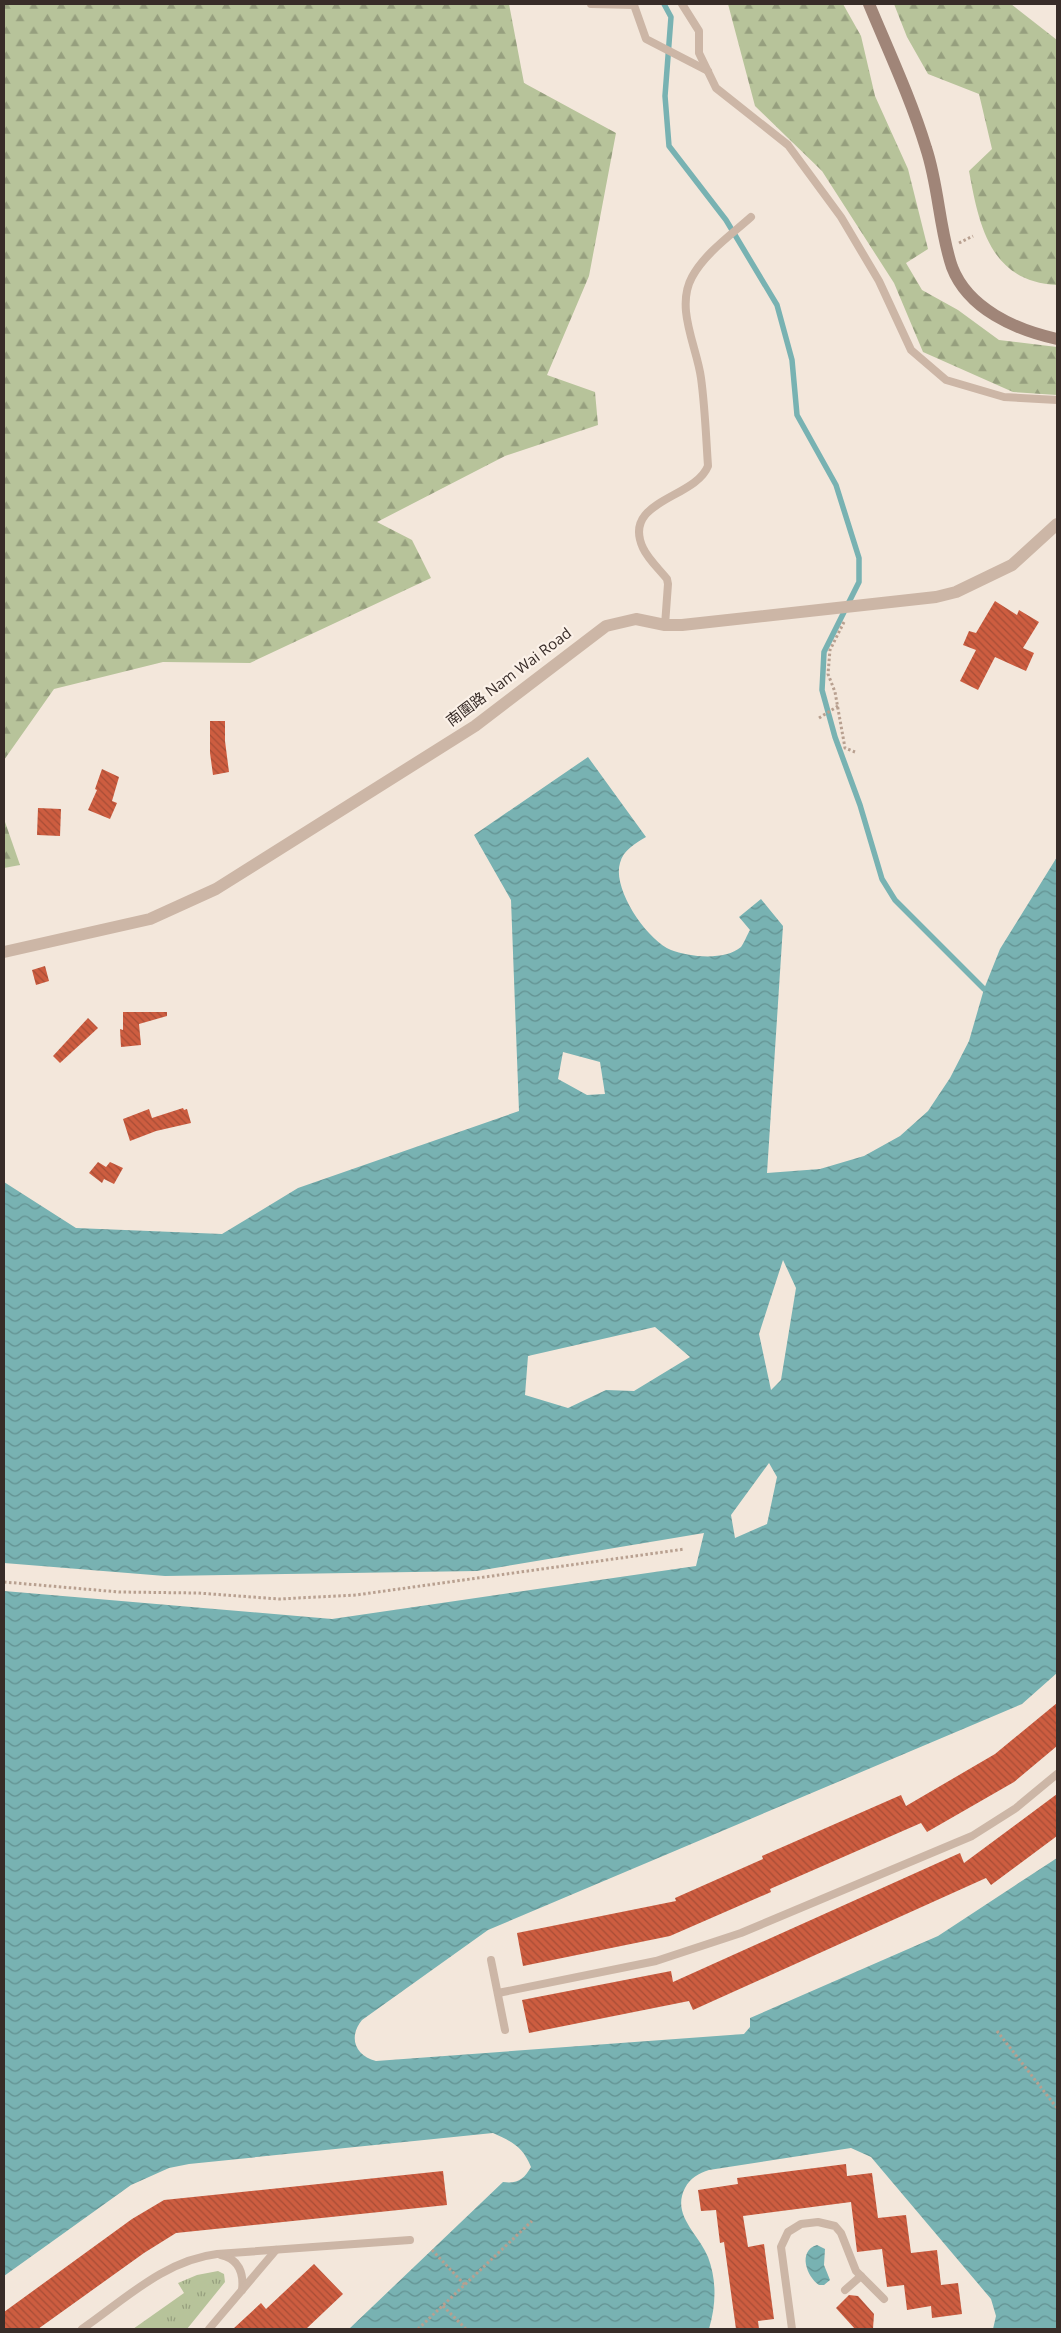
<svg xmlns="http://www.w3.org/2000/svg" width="1061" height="2333" font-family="'Open Sans','Noto Sans TC',sans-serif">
<defs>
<pattern id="grass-tufts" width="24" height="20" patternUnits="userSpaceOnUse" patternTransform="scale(1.25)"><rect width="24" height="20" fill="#b7c39a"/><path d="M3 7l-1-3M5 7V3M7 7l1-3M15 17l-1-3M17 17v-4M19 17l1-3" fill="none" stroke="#969f7e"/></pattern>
<pattern id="forest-firs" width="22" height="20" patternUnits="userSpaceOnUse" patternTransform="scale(1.25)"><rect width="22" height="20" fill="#b7c39a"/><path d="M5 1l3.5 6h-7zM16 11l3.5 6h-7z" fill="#969f7e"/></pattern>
<pattern id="water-waves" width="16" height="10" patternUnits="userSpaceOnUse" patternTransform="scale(1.25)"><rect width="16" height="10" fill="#78b2b2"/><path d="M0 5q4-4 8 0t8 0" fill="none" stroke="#639191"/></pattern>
<pattern id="building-back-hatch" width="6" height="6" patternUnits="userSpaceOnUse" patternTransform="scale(1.25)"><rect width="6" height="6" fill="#cd5d40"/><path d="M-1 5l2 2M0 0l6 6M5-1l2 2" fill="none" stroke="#a74d36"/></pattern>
</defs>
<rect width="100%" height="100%" fill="#f3e7db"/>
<polygon fill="url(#grass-tufts)" points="218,2271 224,2274 225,2282 187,2329 133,2329 184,2293 178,2283 197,2275"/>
<g fill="url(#forest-firs)">
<polygon points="4,4 509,4 524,83 616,133 589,276 547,375 595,392 598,425 505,456 377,522 412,540 431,578 250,663 163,662 54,689 4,760"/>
<polygon points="728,4 843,4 861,36 875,96 908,169 928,249 906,263 922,290 958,310 999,340 1057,347 1057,395 1013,392 923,352 894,283 822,171 755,106"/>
<path d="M894,4H1011L1057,40V285C990,282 979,225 969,171L992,149L979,94L928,74L907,37Z"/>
<polygon points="4,819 20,865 4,868"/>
</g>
<g fill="url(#water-waves)" fill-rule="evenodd">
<path d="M588,757L646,837C636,843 623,850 620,863C612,889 647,940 671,950C689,957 725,961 741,947C744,943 747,935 750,930L739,917L761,899L783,926L767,1173L820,1169L864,1156L900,1136L928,1111L950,1078L969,1041L984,989L1000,949L1057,857V1673L1022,1704L488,1930L362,2020C348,2037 355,2056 376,2061L744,2034L750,2027V2018L938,1936L1057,1858V2329H993L996,2316L991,2299L871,2157L851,2148L709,2170C699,2173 690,2178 685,2188C671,2215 699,2234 708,2257C717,2281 716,2305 709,2329H349L503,2182C518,2184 524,2179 531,2167C523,2147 513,2142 493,2133L189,2164L169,2168L131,2185L4,2276V1591L332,1619L696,1566L704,1533L477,1571L165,1576L4,1563V1182L76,1228L222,1234L298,1188L519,1111L511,900L474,835ZM563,1052L600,1062L605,1094L587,1095L558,1079ZM783,1260L796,1288L781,1380L771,1390L759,1334ZM655,1327L690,1357L634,1391L606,1390L568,1408L525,1395L528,1356ZM769,1463L777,1477L767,1524L735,1538L731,1515Z"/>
<path d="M817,2245L825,2249L824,2265L830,2280L824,2285H819C807,2277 797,2251 817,2245Z"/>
</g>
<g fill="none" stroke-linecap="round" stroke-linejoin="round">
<polyline stroke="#78b2b2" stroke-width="5.5" points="664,4 671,17 665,96 669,146 726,220 777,305 792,360 797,415 836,485 859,558 859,582 824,652 822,690 835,737 860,805 882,879 895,900 984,989"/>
</g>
<g fill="url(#building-back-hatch)">
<polygon points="995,601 1017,615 1019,610 1039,622 1023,648 1034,653 1026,671 995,657 978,690 960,681 976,650 963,645 969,631 976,633"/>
<polygon points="210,721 225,721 225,741 229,772 213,775 210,753"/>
<polygon points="102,769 119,777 112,801 117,803 110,819 88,810 97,790 95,789"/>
<polygon points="38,808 61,809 60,836 37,835"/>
<polygon points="45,966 49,981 36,985 32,970"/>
<polygon points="123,1012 167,1012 167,1016 139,1024 141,1045 121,1047 120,1029 123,1030"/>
<polygon points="88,1018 98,1028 60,1063 53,1056"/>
<polygon points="183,1108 184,1110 187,1109 191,1123 156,1131 130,1141 123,1119 149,1109 152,1118"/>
<polygon points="98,1162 106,1167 110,1162 123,1168 114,1184 104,1179 102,1183 89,1173"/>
<polygon points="1057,1703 1057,1746 1014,1782 927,1832 921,1823 770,1889 771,1892 670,1936 523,1966 517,1933 676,1901 675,1898 763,1859 762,1856 901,1795 906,1806 995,1754"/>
<polygon points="1057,1794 1057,1836 991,1885 986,1878 693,2010 689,2001 529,2033 522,2000 671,1971 673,1982 960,1853 964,1863"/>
<polygon points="846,2164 847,2176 872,2173 878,2218 906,2215 911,2253 937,2250 941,2285 958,2283 962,2314 932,2318 931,2306 907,2310 904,2285 887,2287 882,2249 857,2252 851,2202 743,2216 748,2247 764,2244 774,2319 758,2321 759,2329 736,2329 724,2242 720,2243 716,2210 701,2211 698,2190 738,2184 737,2178"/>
<polygon points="443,2171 447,2205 176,2233 144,2253 38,2329 4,2329 4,2312 132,2219 164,2200"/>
<polygon points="314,2264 343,2294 306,2329 233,2329 261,2303 266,2309"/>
<polygon points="849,2295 858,2296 874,2314 873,2329 855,2329 836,2308"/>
</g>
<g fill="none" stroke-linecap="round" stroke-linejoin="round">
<g stroke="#b8a090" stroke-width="3" stroke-dasharray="2.5 2.5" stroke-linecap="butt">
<polyline points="959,243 973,236"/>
<polyline points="844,622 830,650 828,674 835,692 845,748 855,752"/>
<polyline points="819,718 838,706"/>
<polyline points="4,1582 119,1592 198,1593 279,1599 356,1595 685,1549"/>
<polyline points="997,2031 1057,2108"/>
<polyline points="432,2250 465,2285"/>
<polyline points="443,2306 466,2329"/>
<polyline points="418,2329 532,2221"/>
</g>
<g stroke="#ccb6a6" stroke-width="8">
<polyline points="591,4 634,5 646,39 708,71"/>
<polyline points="682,4 699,31 699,53 716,88 788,145 841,217 879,281 911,350 946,380 1004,397 1057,400"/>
<path d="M665,625L668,584L667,579C659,569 648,559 643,548C621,500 695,499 708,466C706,437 705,407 701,378C697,347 675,308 692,277C705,253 731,235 751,217"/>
<polyline points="491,1960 505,2030"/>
<polyline points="498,1993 656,1961 741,1933 972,1836 1016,1808 1057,1774"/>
<path d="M221,2255C239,2259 244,2273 242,2290"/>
<polyline points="845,2290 861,2276"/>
<path d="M82,2329C124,2300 165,2260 217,2254L410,2240"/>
<polyline points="209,2329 276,2250"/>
<polyline points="792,2329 781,2247 788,2232 801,2224 818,2222 835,2226 841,2233 856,2271 884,2299"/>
</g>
<polyline stroke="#ccb6a6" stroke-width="12" points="4,952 150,919 216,889 475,726 606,626 636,619 665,625 682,625 936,597 956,592 1012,565 1057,524"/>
<path stroke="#a08578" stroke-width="12" d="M869,4C889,52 911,99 926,148C939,187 939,229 952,267C968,309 1016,330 1057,339"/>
</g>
<g text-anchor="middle" stroke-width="4.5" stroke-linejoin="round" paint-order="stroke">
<g font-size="15" fill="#382c28" stroke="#fbf1e8">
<text transform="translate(509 677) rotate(-37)" y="5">南圍路 Nam Wai Road</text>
</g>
</g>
<rect width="1061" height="2333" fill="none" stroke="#382c28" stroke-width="10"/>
</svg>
